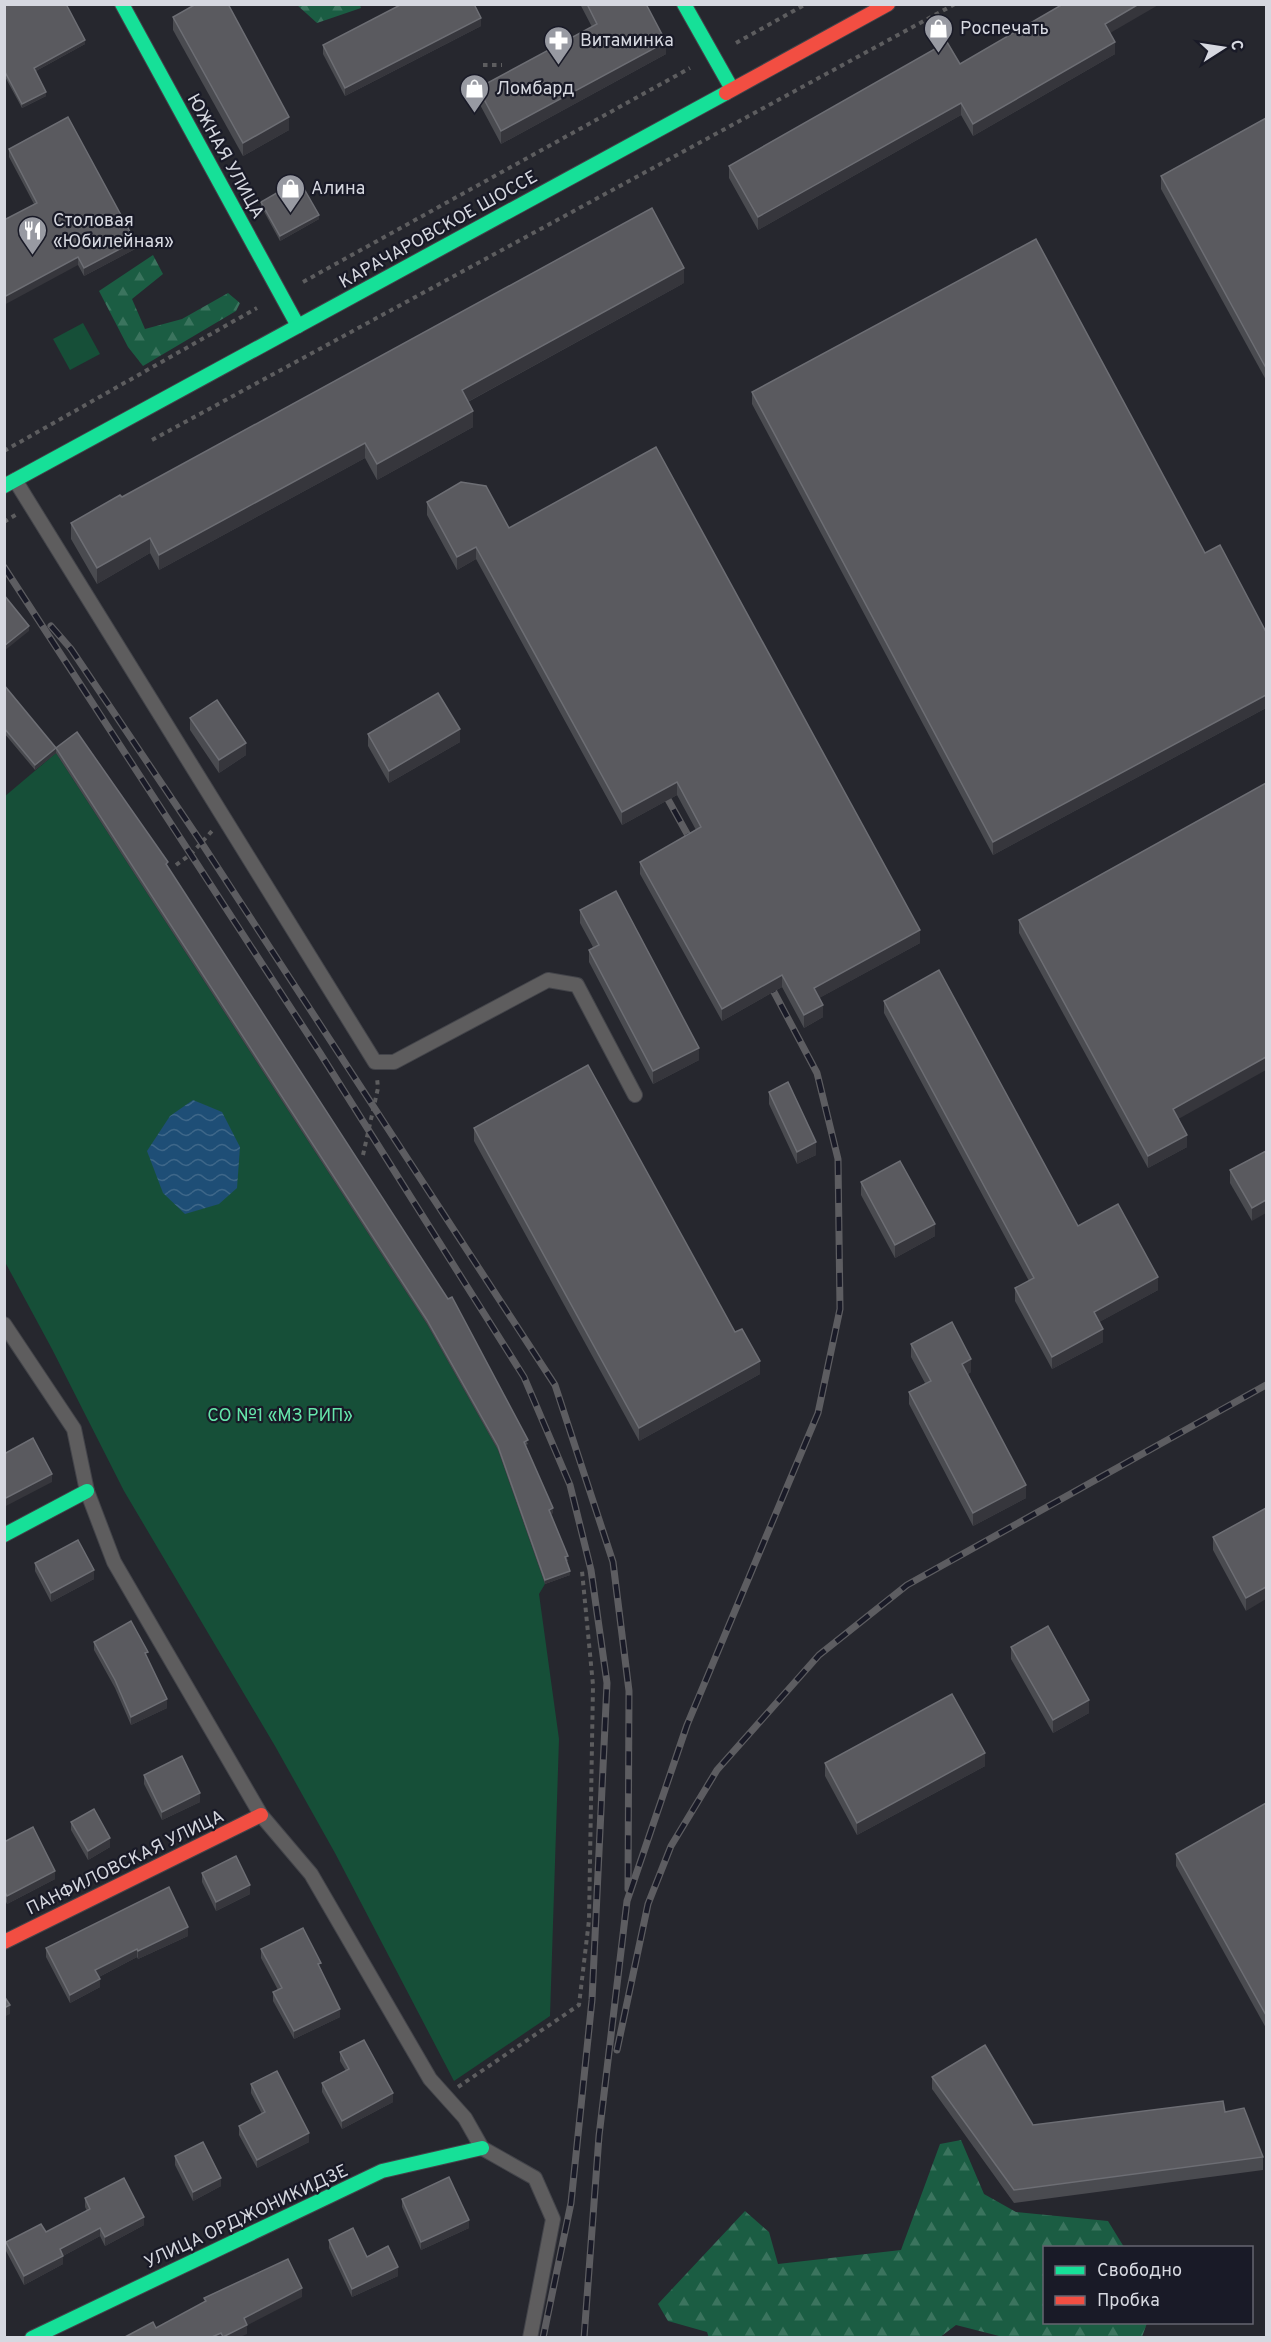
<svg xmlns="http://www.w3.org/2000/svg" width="1271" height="2342" font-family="Overpass,sans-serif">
<defs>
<pattern id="forest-firs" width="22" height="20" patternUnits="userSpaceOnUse" patternTransform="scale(1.5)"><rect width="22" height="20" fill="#1b5d43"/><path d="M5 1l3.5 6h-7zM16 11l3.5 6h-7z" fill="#3b745e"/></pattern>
<pattern id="water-waves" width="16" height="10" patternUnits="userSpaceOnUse" patternTransform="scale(1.5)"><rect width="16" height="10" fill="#1e4e76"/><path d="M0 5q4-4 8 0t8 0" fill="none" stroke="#3e6789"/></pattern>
</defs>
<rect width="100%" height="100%" fill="#26272e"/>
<g fill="#164f38">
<polygon points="83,323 100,354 70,370 53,339"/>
<polygon points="56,753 427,1324 498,1450 545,1584 539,1594 559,1739 550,2016 454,2081 335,1853 275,1746 124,1491 52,1349 5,1262 4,797"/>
</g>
<g fill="url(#forest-firs)">
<polygon points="297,5 360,5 361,8 317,23"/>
<polygon points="153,255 163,274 132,299 145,329 182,319 228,293 240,303 236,311 143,366 128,347 99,291"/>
<polygon points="961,2140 984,2194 1016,2212 1108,2221 1124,2247 1044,2248 1044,2322 1147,2323 1142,2337 1003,2337 956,2325 939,2338 709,2338 707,2332 668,2321 658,2304 745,2211 769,2232 778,2264 901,2250 940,2144"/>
</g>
<polygon fill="url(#water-waves)" points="193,1100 222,1112 240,1147 237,1188 219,1204 185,1214 163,1193 147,1151 170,1116"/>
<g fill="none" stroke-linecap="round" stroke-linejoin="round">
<defs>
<g id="lane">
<polyline points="15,480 375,1062 394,1062 548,980 577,985 635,1095"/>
<polyline points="4,1324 74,1429 87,1491 114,1562 261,1815 311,1874 430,2079 465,2118 482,2148 535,2178 553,2219 530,2338"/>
</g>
<g id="fast">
<polyline points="122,4 298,326"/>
<polyline points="684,4 732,89"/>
<polyline points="4,486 726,93"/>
<polyline points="4,1535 87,1491"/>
<polyline points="32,2338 382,2171 482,2148"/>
</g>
<g id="jam">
<polyline points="726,93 888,4"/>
<polyline points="4,1942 261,1815"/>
</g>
</defs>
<use href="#lane" stroke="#43444a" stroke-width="16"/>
<use href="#fast" stroke="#43444a" stroke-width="16"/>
<use href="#jam" stroke="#43444a" stroke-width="16"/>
<g stroke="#5d5d5f" stroke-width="4" stroke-dasharray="4.5 4.5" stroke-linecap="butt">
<polyline points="736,43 806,4"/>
<polyline points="483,65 502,65"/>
<polyline points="303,282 690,68"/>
<polyline points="152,440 955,4"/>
<polyline points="4,451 257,308"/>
<polyline points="4,522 17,514"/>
<polyline points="176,865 191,854 212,831"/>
<polyline points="363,1155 378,1088 377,1078"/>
<polyline points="458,2087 579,2005 589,1920 593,1685 582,1571"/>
</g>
<use href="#lane" stroke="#5e5d5e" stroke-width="14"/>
<use href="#fast" stroke="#16e098" stroke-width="14"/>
<use href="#jam" stroke="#f24e42" stroke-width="14"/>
<defs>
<g id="rail">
<polyline points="4,567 320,1053 524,1377 570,1485 591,1570 607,1683 592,2000 571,2203 543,2338"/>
<polyline points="51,626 71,649 201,842 555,1385 613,1562 629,1691 628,1889"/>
<polyline points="660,785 695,848"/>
<polyline points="617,2050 648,1904 671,1846 717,1770 819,1655 907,1585 1266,1385"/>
<polyline points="584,2338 599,2136 627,1901 687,1725 818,1413 840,1309 838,1159 817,1073 766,977"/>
</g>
</defs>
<use href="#rail" stroke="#5d5d61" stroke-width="7"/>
<use href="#rail" stroke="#191a27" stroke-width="4.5" stroke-dasharray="14" stroke-linecap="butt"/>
</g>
<g fill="#4a4b50">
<polygon points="4,4 85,44 36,71 46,96 22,108 4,75"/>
<polygon points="580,4 646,4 666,54 501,144 478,101 478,88 592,27"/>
<polygon points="173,17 289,130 243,156 173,30"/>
<polygon points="481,26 345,96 323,54 323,45"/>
<polygon points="1110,33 1115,54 973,136 961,115 758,230 729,178 729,166 960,64"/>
<polygon points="1266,118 1266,380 1161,189 1161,176"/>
<polygon points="9,149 135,249 84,276 78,265 34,204 9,157"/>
<polygon points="261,202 319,219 280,241 261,206"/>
<polygon points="684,283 468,402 473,427 377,480 365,458 159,570 150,553 97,584 71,539 71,523 122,497"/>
<polygon points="752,392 1205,553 1266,632 1266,708 993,855 752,404"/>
<polygon points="427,502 509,528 920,943 819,998 823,1017 804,1028 782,987 722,1021 640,874 640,862 696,830 677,795 622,825 476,559 457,570 427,515"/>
<polygon points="4,685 56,748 168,866 168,867 528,1444 526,1445 553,1513 550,1514 568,1561 567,1561 570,1575 545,1584 498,1450 427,1324 56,753 35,770 4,733"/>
<polygon points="190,718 246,755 219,773 190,730"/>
<polygon points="368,734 460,742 389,783 368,746"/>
<polygon points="580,910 699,1060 653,1084 589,962 589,950 593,947 580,923"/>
<polygon points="1019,920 1178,1119 1187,1147 1148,1168 1019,933"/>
<polygon points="884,1001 1078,1226 1158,1290 1099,1322 1103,1342 1052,1369 1015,1301 1015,1288 1029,1281 884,1013"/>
<polygon points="769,1092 816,1155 797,1164 769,1104"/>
<polygon points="474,1128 735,1332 760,1374 639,1441 474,1141"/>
<polygon points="1266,1151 1252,1221 1230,1183 1230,1170"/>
<polygon points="861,1182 935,1236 895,1258 861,1195"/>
<polygon points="911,1344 971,1372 968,1374 1026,1498 973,1526 909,1404 909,1392 925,1383 911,1357"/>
<polygon points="1266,1508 1246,1611 1213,1550 1213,1537"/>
<polygon points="35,1563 94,1579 51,1602 35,1571"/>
<polygon points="94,1642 148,1659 167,1708 131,1725 115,1688 94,1650"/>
<polygon points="1011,1647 1089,1713 1053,1733 1011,1659"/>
<polygon points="825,1763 985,1766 857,1835 825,1776"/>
<polygon points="144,1775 200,1802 162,1820 144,1784"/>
<polygon points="1266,1803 1266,2028 1176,1866 1176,1854"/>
<polygon points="71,1822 110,1847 88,1860 71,1830"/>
<polygon points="4,1842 55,1879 7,1904 5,1900 4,1901"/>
<polygon points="202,1873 250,1894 216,1911 202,1882"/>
<polygon points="188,1936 138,1959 137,1957 99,1977 100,1987 70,2003 46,1957 46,1948"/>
<polygon points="261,1949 321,1969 340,2017 294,2039 273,2001 273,1992 278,1990 261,1958"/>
<polygon points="340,2052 393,2102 342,2129 322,2092 322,2083 346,2071 340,2061"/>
<polygon points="932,2077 1033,2125 1225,2112 1263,2157 1263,2170 1014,2203 932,2089"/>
<polygon points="251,2084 309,2142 257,2168 239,2135 239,2126 262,2114 251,2093"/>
<polygon points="175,2156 221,2186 193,2201 175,2165"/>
<polygon points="85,2198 144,2225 105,2246 100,2236 63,2256 63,2264 24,2285 6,2251 6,2242 46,2232 87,2211 85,2207"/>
<polygon points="402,2199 469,2228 421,2250 402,2207"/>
<polygon points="329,2240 367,2257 398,2276 352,2297 329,2248"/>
</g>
<g fill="#36363c">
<polygon points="1139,4 1160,4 1105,36 1105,24"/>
<polygon points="481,18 481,26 345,96 345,88"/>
<polygon points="85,40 85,44 34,72 34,68"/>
<polygon points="666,42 666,54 501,144 501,131"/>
<polygon points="1115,42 1115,54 973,136 973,124"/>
<polygon points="46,92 46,96 22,108 22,104"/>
<polygon points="961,103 961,115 758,230 758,217"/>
<polygon points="289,117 289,130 243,156 243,143"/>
<polygon points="319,215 319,219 280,241 280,236"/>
<polygon points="135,241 135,249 84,276 84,268"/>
<polygon points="78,257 78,265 4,305 4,297"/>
<polygon points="684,268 684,283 462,405 462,390"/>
<polygon points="473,411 473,427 377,480 377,464"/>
<polygon points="365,443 365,458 159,570 159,555"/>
<polygon points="150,538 150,553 97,584 97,568"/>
<polygon points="476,547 476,559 457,570 457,557"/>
<polygon points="29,626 29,631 4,651 4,646"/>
<polygon points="1266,695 1266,708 993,855 993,842"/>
<polygon points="460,729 460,742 389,783 389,771"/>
<polygon points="246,743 246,755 219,773 219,760"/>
<polygon points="56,748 56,753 35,770 35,765"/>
<polygon points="677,782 677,795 622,825 622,812"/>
<polygon points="920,930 920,943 814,1001 814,988"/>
<polygon points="782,975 782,987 722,1021 722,1009"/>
<polygon points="823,1005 823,1017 804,1028 804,1015"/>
<polygon points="699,1048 699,1060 653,1084 653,1071"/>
<polygon points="1266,1057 1266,1070 1173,1122 1173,1109"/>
<polygon points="1187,1135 1187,1147 1148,1168 1148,1156"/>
<polygon points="816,1142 816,1155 797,1164 797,1152"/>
<polygon points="1266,1200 1266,1213 1252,1221 1252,1208"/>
<polygon points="935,1224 935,1236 895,1258 895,1245"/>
<polygon points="1158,1277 1158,1290 1094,1325 1094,1312"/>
<polygon points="1103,1329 1103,1342 1052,1369 1052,1357"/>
<polygon points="971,1359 971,1372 962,1377 962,1364"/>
<polygon points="760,1361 760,1374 639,1441 639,1428"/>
<polygon points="52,1474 52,1482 4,1507 4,1499"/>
<polygon points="1026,1485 1026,1498 973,1526 973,1513"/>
<polygon points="553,1508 553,1513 549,1515 549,1510"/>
<polygon points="94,1570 94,1579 51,1602 51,1593"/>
<polygon points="570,1571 570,1575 545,1584 545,1580"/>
<polygon points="1266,1587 1266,1599 1246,1611 1246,1598"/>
<polygon points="167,1699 167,1708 131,1725 131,1717"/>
<polygon points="1089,1700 1089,1713 1053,1733 1053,1720"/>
<polygon points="985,1753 985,1766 857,1835 857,1823"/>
<polygon points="200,1793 200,1802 162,1820 162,1812"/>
<polygon points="110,1838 110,1847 88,1860 88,1851"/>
<polygon points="55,1871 55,1879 7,1904 7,1896"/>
<polygon points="250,1885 250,1894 216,1911 216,1902"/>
<polygon points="188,1927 188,1936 138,1959 138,1951"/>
<polygon points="137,1949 137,1957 95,1979 95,1970"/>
<polygon points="100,1979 100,1987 70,2003 70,1995"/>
<polygon points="10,2005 10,2014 4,2017 4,2008"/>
<polygon points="340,2009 340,2017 294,2039 294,2031"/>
<polygon points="393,2093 393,2102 342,2129 342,2121"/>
<polygon points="309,2133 309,2142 257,2168 257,2160"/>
<polygon points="221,2178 221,2186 193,2201 193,2192"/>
<polygon points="144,2217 144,2225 105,2246 105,2237"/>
<polygon points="469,2220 469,2228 421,2250 421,2242"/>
<polygon points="100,2228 100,2236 63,2256 63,2264 24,2285 24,2276 60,2249"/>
<polygon points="398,2267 398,2276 352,2297 352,2289"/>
<polygon points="302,2288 302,2297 246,2326 247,2325 247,2334 240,2337 223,2337 244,2318"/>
<polygon points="221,2333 221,2337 212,2337"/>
</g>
<g fill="#5a5a5f" stroke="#6d6e74" stroke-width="1.5">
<polygon points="4,4 66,4 85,40 34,68 46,92 22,104 4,70"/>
<polygon points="196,4 228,4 289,117 243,143 173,17"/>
<polygon points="402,4 474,4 481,18 345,88 323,45"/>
<polygon points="587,4 646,4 666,42 501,131 478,88 597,24"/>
<polygon points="1063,4 1139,4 1105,24 1115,42 973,124 961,103 758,217 729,166 947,42 960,64"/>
<polygon points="68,117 135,241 84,268 78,257 4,297 4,220 37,203 9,149"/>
<polygon points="1266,118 1266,368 1161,176"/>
<polygon points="299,180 319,215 280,236 261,202"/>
<polygon points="652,208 684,268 462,390 473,411 377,464 365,443 159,555 150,538 97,568 71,523 120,495 122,497"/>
<polygon points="1036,239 1205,553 1220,545 1266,632 1266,695 993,842 752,392"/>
<polygon points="656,447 920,930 814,988 823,1005 804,1015 782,975 722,1009 640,862 701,827 677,782 622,812 476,547 457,557 427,502 461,482 486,486 509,528"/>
<polygon points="4,595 29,626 4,646"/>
<polygon points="4,685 56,748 35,765 4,728"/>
<polygon points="438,693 460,729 389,771 368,734"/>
<polygon points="217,700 246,743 219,760 190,718"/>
<polygon points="77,732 168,862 166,864 448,1299 452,1297 528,1440 524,1442 553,1508 549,1510 568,1556 565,1557 570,1571 545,1580 498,1446 427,1320 56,748"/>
<polygon points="1266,783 1266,1057 1173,1109 1187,1135 1148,1156 1019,920"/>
<polygon points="616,891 699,1048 653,1071 589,950 599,945 580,910"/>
<polygon points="939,970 1078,1226 1118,1204 1158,1277 1094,1312 1103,1329 1052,1357 1015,1288 1034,1278 884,1001"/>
<polygon points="588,1065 735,1332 742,1329 760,1361 639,1428 474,1128"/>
<polygon points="788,1082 816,1142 797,1152 769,1092"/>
<polygon points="1266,1151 1266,1200 1252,1208 1230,1170"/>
<polygon points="900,1161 935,1224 895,1245 861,1182"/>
<polygon points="952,1322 971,1359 962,1364 1026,1485 973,1513 909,1392 931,1381 911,1344"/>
<polygon points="33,1438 52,1474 4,1499 4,1454"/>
<polygon points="1266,1508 1266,1587 1246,1598 1213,1537"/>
<polygon points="78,1540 94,1570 51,1593 35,1563"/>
<polygon points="131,1621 148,1652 145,1653 167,1699 131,1717 115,1680 94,1642"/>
<polygon points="1048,1626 1089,1700 1053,1720 1011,1647"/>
<polygon points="952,1694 985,1753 857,1823 825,1763"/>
<polygon points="182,1756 200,1793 162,1812 144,1775"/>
<polygon points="1266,1803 1266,2015 1176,1854"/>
<polygon points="94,1809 110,1838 88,1851 71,1822"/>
<polygon points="33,1827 55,1871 7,1896 5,1892 4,1892 4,1842"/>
<polygon points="236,1856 250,1885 216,1902 202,1873"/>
<polygon points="169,1887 188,1927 138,1951 137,1949 95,1970 100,1979 70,1995 46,1948"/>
<polygon points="303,1928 321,1963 318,1964 340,2009 294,2031 273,1992 282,1988 261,1949"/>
<polygon points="4,1996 10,2005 4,2008"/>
<polygon points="364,2040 393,2093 342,2121 322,2083 349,2069 340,2052"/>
<polygon points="985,2045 1033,2125 1223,2101 1225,2112 1244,2108 1263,2157 1014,2190 932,2077"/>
<polygon points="277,2071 309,2133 257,2160 239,2126 265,2112 251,2084"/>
<polygon points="203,2142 221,2178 193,2192 175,2156"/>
<polygon points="449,2177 469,2220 421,2242 402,2199"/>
<polygon points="124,2178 144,2217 105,2237 100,2228 60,2249 63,2256 24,2276 6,2242 41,2224 46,2232 90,2209 85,2198"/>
<polygon points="353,2228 367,2257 388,2246 398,2267 352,2289 329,2240"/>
<polygon points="288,2259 302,2288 244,2318 247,2325 223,2337 221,2333 212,2337 125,2337 153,2322 156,2328 206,2301 204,2298"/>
</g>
<defs>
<symbol id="shop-pin" viewBox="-11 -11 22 30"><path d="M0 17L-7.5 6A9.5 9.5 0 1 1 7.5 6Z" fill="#989aa2" stroke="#191a27"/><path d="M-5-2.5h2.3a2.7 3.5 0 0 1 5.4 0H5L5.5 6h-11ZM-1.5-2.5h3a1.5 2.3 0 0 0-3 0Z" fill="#fff"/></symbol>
<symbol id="pharmacy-pin" viewBox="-11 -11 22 30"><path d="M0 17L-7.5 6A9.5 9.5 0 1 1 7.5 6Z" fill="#989aa2" stroke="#191a27"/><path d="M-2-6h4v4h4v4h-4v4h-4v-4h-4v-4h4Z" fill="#fff"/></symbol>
<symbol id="restaurant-pin" viewBox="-11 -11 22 30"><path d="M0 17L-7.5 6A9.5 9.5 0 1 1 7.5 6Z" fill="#989aa2" stroke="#191a27"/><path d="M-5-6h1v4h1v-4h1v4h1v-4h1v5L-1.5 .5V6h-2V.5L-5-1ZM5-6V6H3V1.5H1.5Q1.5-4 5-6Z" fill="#fff"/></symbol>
</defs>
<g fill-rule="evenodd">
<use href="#shop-pin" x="922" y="12" width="33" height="45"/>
<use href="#pharmacy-pin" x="542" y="24" width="33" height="45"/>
<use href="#shop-pin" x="458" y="72" width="33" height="45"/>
<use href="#shop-pin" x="274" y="172" width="33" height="45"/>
<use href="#restaurant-pin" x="16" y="214" width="33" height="45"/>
</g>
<g text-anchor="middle" stroke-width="4.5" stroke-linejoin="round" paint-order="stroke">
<g font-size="18" fill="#d6d8e0" stroke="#191a27" text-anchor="start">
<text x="960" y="34">Роспечать</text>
<text x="580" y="46">Витаминка</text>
<text x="496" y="94">Ломбард</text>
<text x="311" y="194">Алина</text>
<text x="53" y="226">Столовая<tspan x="53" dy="21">«Юбилейная»</tspan></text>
</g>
<g font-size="18" fill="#d6d8e0" stroke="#191a27">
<text transform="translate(226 156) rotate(61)" y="6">ЮЖНАЯ УЛИЦА</text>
<text transform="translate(438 229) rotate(-29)" y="6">КАРАЧАРОВСКОЕ ШОССЕ</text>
<text transform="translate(125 1862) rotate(-26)" y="6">ПАНФИЛОВСКАЯ УЛИЦА</text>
<text transform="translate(246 2216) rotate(-25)" y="6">УЛИЦА ОРДЖОНИКИДЗЕ</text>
</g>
<g font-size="18" fill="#65e6ab" stroke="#191a27">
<text x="280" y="1421">СО №1 «МЗ РИП»</text>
</g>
</g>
<rect width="1271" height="2342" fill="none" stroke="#d6d8e0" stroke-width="12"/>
<rect x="1043" y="2246" width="210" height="78" fill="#191a27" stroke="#656671" stroke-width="1.5"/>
<rect x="1055" y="2266" width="30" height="9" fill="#16e098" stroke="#656671" stroke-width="1.5"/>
<text x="1097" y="2276" font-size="18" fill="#d6d8e0">Свободно</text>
<rect x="1055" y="2296" width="30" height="9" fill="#f24e42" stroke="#656671" stroke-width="1.5"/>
<text x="1097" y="2306" font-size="18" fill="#d6d8e0">Пробка</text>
<g transform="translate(1223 48) rotate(78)" stroke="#191a27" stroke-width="4.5" paint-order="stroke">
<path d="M0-4.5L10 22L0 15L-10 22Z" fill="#d6d8e0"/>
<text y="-9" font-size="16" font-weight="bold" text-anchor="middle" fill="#d6d8e0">С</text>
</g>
</svg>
